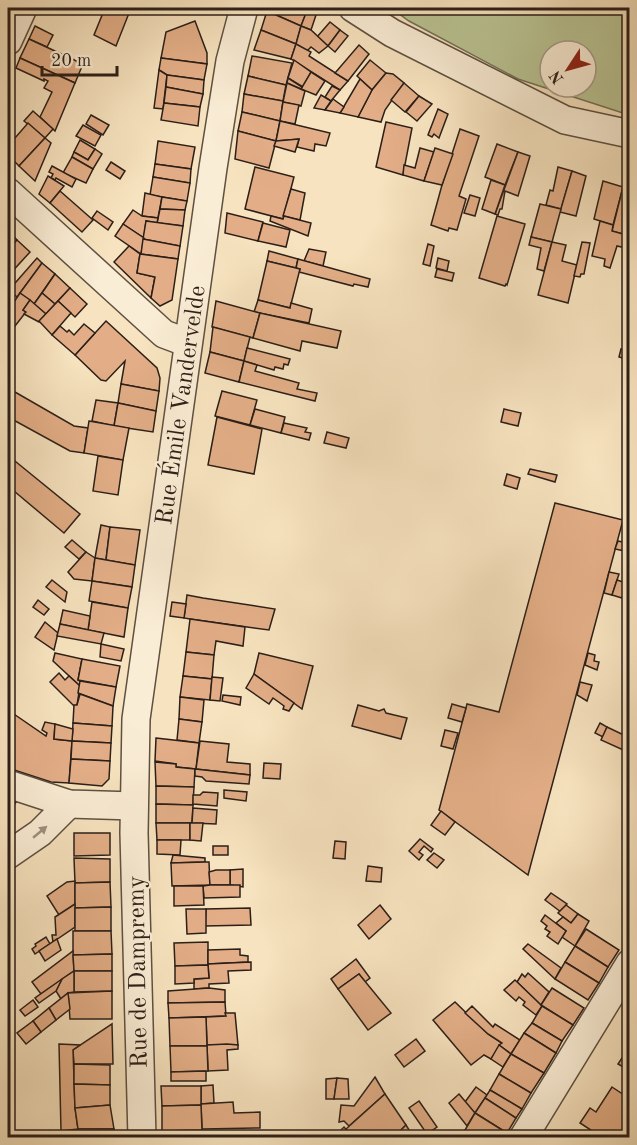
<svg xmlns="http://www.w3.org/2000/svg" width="637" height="1145" font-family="'Old Standard TT',serif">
<rect width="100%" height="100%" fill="#f7e3bf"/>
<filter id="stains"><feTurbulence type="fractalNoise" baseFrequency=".00333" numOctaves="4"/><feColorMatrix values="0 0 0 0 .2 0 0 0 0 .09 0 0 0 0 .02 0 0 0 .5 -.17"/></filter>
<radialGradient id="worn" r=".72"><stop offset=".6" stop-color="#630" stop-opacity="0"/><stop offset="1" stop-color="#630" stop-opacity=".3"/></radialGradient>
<path fill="#bac494" stroke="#727256" stroke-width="1.5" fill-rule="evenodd" d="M391,8H624L629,10V115L518,79L409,21ZM550,51H586V87H550Z"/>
<g fill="#e3ae87" stroke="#2b1f18" stroke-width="1.5">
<polygon points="105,8 131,8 116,46 94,35"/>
<polygon points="268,8 308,8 301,26 267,11"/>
<polygon points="308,8 312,8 317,12 311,30 301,26"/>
<polygon points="267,11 301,26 296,44 261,30"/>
<polygon points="195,21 207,53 207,64 161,58 166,32"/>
<polygon points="330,22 340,30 328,46 317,37"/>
<polygon points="35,26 53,35 47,47 29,39"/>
<polygon points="301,26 311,30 328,46 319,53 311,47 307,51 296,44"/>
<polygon points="261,30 296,44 291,59 254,50"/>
<polygon points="340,30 348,36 335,52 328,46"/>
<polygon points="29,39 83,64 75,83 20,58"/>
<polygon points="296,44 311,52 309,56 348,81 340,90 291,59"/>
<polygon points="359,45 369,54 348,81 335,73"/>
<polygon points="252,56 292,63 286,85 248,76"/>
<polygon points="20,58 75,83 55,131 40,117 52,92 44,88 48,81 44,79 44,81 16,68"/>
<polygon points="161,58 207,64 204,80 167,75 159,70"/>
<polygon points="294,60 311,72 303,87 288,78"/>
<polygon points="370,60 386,73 372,90 357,76"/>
<polygon points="159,70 167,75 163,109 154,108"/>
<polygon points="311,72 325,81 316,95 301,89"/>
<polygon points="386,73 393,74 404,83 385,110 381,122 358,117 372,90"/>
<polygon points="167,75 204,80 203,94 166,87"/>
<polygon points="248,76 286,85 283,101 244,94"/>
<polygon points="288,78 302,87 301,89 287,83"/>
<polygon points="360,79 372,90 358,117 340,113"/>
<polygon points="287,83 305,91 301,106 283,102"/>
<polygon points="404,83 419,96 405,112 391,100"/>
<polygon points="332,86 340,90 331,101 325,97"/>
<polygon points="166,87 203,94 200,107 164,103"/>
<polygon points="244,94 283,101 280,121 242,112"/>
<polygon points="321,95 331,101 325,110 314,108"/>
<polygon points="419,96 432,104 417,121 406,112"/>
<polygon points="333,99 344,107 340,113 325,110"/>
<polygon points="283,102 299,105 295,124 280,121"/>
<polygon points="164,103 200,107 198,126 161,120"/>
<polygon points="438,109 448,114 439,138 434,134 432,137 428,135"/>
<polygon points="33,111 53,129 45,138 24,121"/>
<polygon points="242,112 280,121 276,141 238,131"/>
<polygon points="91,115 109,125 103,135 86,124"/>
<polygon points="280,121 330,133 326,146 315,144 314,151 297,147 299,139 276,141"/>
<polygon points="386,122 412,128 403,175 376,167"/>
<polygon points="28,123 45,138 19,166 8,155 8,146"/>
<polygon points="83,125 101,135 95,146 76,136"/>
<polygon points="460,129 479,136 459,196 466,199 457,230 449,228 448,231 431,225 442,185"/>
<polygon points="238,131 276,141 269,168 235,159"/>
<polygon points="45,138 51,143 35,181 19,166"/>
<polygon points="299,139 295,152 274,146 276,141"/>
<polygon points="80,140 95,149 88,160 74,152"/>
<polygon points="158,141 195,147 191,169 155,164"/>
<polygon points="497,144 518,152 505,185 485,177"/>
<polygon points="420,148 434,152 424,181 403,175 404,165 415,168"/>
<polygon points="435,148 453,154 442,185 424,181"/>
<polygon points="95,149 102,154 93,169 72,157 74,152 88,160"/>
<polygon points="518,152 530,156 518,196 505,191 502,209 500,209 498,215 495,214"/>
<polygon points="72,157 93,169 86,183 63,173"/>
<polygon points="111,162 125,171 120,179 106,170"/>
<polygon points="155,164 191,169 190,183 153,177"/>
<polygon points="52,166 76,179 72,187 56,178 55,180 51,178 53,174 49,172"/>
<polygon points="255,167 294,177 283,219 245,209"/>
<polygon points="558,167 572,171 561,209 546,205 550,190 553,191"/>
<polygon points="572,171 586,176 576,216 560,212"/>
<polygon points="48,176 64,186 50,203 39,194"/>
<polygon points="153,177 190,183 187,201 150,195"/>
<polygon points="491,180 505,185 495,214 482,209"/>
<polygon points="603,181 623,187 613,225 594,219"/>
<polygon points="623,187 630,189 630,236 612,231"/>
<polygon points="291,189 305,193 300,220 283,216"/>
<polygon points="60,191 93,220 82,232 50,203"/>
<polygon points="145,193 162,197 158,218 142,216"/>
<polygon points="470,195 480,198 475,216 464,213"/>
<polygon points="162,197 187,201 185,210 160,209"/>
<polygon points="540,204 561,209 552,242 531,237"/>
<polygon points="160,209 185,210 183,226 157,223"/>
<polygon points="133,210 142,216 158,218 157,223 146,221 144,238 123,224"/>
<polygon points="97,211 113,222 108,230 92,218"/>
<polygon points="227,213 263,222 258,241 225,233"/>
<polygon points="271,216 283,219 284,216 311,223 308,236 270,221"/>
<polygon points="497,216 525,224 507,285 506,284 505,286 479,278"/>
<polygon points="146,221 183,226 180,246 143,239"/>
<polygon points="600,221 613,225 612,231 630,236 630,249 617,246 610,268 604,266 605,259 592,256"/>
<polygon points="263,223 290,230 286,247 258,241"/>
<polygon points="123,224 144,238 141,254 115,236"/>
<polygon points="8,230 17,240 8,250"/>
<polygon points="531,237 552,242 544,271 537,269 541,248 529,245"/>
<polygon points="143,239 180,246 178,259 141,254"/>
<polygon points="17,240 30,252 8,276 8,250"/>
<polygon points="552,242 566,245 562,261 577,265 568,303 538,295"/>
<polygon points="582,242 590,243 584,274 581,274 580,277 574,276"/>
<polygon points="428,244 434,246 430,266 423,264"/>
<polygon points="129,246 140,254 137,273 155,277 151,298 114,262"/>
<polygon points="309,249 326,252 323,266 304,261"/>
<polygon points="269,251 298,259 296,268 267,261"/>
<polygon points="140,254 178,259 172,300 160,306 151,298 155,277 137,273"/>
<polygon points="37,258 42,263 17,297 9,290"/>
<polygon points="438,258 449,261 447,271 436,268"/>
<polygon points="298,259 370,279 368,287 354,284 353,286 299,272 300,269 296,268"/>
<polygon points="267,261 300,269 290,308 258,300"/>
<polygon points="42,263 55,274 34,304 20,293"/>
<polygon points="437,269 454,273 452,281 435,277"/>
<polygon points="55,274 70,288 55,304 42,293"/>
<polygon points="70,288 87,304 75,317 58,301"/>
<polygon points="20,293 30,300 23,310 26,312 15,326 10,323 8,326 8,311"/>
<polygon points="42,293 55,304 46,314 34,304"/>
<polygon points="8,295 15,300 8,311"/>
<polygon points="30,300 46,314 39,322 24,314 26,312 23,310"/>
<polygon points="258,300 290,308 291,303 312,309 309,323 254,312"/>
<polygon points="58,301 71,313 52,335 39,321"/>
<polygon points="216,301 260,313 253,338 212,327"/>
<polygon points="260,313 341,331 337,348 302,341 300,351 253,338"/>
<polygon points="106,321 157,368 160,378 159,391 121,384 125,361 106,381 101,380 75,355"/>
<polygon points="84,324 95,333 75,355 52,335 60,326 67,332 69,330 74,335"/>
<polygon points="213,327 250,337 244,361 210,352"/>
<polygon points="247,348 290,359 288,365 284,364 283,369 275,367 274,370 244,361"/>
<polygon points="621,349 630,351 630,360 619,357"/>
<polygon points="210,352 244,361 239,382 205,373"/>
<polygon points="244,361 257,365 255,371 299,383 297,389 317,393 315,401 239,382"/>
<polygon points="121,384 159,391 156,411 118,403"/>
<polygon points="8,388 74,426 88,428 84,453 70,451 8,417"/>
<polygon points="222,391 257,400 250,425 215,416"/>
<polygon points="96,400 118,403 114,426 92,421"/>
<polygon points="118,403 156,411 153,432 114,426"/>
<polygon points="255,409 285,417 281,433 250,425"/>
<polygon points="504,409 521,413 518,426 501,422"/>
<polygon points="217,417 262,429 254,474 208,465"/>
<polygon points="89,421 129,428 123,460 84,453"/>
<polygon points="284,423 307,428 305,432 311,433 309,440 281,433"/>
<polygon points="327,432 349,438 346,448 324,443"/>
<polygon points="98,456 123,460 118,495 93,491"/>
<polygon points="10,457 80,514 64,533 8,486 8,460"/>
<polygon points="530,469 557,475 555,482 528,474"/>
<polygon points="507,474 520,478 517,489 504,485"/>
<polygon points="555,503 623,520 528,875 439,810 467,704 499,712"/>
<polygon points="101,525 110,527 106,560 95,558"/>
<polygon points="110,527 140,530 135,565 106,560"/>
<polygon points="72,540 86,552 79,559 65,547"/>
<polygon points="618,541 627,543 625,551 615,549"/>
<polygon points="86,552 95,558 92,581 74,579 68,572"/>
<polygon points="95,558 135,565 132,587 92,581"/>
<polygon points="609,572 619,574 612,595 604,593"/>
<polygon points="52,580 67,592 65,602 46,587"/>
<polygon points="617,580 626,583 622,598 612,595"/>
<polygon points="92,581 132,587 128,608 89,601"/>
<polygon points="187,595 203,598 275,609 269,630 190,619 184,618"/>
<polygon points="38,600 49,609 44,615 33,607"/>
<polygon points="92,602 128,608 124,637 88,630"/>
<polygon points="172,602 186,604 184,618 170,616"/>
<polygon points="63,610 90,616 88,630 60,624"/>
<polygon points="190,619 245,627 243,646 216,641 214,655 186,652"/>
<polygon points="45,622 58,633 54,650 35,637"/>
<polygon points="60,624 104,633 101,644 57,636"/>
<polygon points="101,644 124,649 121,661 100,657"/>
<polygon points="186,652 214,655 212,679 183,676"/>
<polygon points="55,653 82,659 78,680 80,681 80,686 53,661"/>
<polygon points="259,653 313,666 302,709 254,674"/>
<polygon points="588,653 595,655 594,661 599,662 597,670 585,665"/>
<polygon points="82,659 120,666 116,687 78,680"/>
<polygon points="59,673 65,680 69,676 80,686 77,705 74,706 50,682"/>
<polygon points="254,674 294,703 289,711 283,709 284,706 273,698 269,704 246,688"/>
<polygon points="183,676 212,679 210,700 180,697"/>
<polygon points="212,677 223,678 220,701 210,700"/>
<polygon points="80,681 116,687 113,706 78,693"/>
<polygon points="580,682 592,685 587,701 577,695"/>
<polygon points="80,694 113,706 112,726 73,723 74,705 77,705"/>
<polygon points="223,695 241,697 240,705 222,701"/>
<polygon points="180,697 204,700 202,722 179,719"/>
<polygon points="452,704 466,708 462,722 448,718"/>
<polygon points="358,705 379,711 384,709 386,713 407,718 401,739 352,726"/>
<polygon points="8,710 46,736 47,733 42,730 45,722 55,724 54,739 72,741 69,783 51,782 11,769 8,766"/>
<polygon points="179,719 202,722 199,743 177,740"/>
<polygon points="73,723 112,726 111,743 72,741"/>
<polygon points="600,723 607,727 603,737 595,733"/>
<polygon points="55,724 73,729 72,741 54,739"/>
<polygon points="607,727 630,738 630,753 601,740"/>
<polygon points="445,730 458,733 453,749 441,746"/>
<polygon points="156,738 199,743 196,769 176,767 176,764 155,761"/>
<polygon points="72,741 111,743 110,761 71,759"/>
<polygon points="200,741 229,744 227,762 250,764 250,775 196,769"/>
<polygon points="71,759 110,761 109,779 102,786 69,783"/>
<polygon points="155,762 176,764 176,767 195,769 194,787 156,786"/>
<polygon points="264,763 281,764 280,779 263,778"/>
<polygon points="195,769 250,775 249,784 206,781 202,777 195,776"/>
<polygon points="156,786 194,787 193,805 156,804"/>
<polygon points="224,790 247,792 246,801 224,798"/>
<polygon points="8,792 18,800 8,811"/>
<polygon points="203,792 218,793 217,806 193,804 193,795 200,795"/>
<polygon points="156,804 193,805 192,823 156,823"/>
<polygon points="193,808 217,810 216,824 192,823"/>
<polygon points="441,811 455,822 445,835 431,825"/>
<polygon points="156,823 190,823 190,840 157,840"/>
<polygon points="190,823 203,823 201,841 190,840"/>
<polygon points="74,833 110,833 110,855 74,856"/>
<polygon points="420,839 433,849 431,852 424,846 419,852 423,855 419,860 409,851"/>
<polygon points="157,840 181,840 180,855 157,854"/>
<polygon points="335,841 346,842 345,859 333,858"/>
<rect x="213" y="846" width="15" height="9"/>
<polygon points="434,853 444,860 437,868 427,860"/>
<polygon points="173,855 205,858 205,862 171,863"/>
<polygon points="74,858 110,859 110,882 75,883"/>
<polygon points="205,862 209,862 210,885 172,886 171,863"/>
<polygon points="368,866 382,868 381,882 366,881"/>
<polygon points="243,869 243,887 230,885 230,870"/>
<polygon points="216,870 230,870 230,885 210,885 209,872"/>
<polygon points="75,881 75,904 59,915 47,896 67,882"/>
<polygon points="110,882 111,907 75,908 75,883"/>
<polygon points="210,885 240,885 240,897 204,898 203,886"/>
<polygon points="174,886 203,886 204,905 174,906"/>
<polygon points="551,893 567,904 561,912 545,900"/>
<polygon points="75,904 75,927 53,942 52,935 56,935 55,917"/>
<polygon points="380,905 391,919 369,939 358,925"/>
<polygon points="566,905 578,914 571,923 558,913"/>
<polygon points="111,907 111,931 75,931 75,908"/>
<polygon points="250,908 251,925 205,926 206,909"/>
<polygon points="186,909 206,909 206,933 187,934"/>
<polygon points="578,914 589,921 575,946 562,937 566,931 556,923 563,917 571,923"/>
<polygon points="545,915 566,931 558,944 547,936 550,932 545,929 547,926 541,921"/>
<polygon points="586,929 619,950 608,967 575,946"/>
<polygon points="73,931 111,931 112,954 73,955"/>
<polygon points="46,937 50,944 35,954 32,949 36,946 35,944"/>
<polygon points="57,939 61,950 45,961 39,951"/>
<polygon points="208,942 208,965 175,966 174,943"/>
<polygon points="528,944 561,968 555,979 523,949"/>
<polygon points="575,946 608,967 599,983 565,962"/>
<polygon points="240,949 240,955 248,956 248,962 208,964 208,950"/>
<polygon points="73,951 74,971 41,994 32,982"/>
<polygon points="112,954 112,971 74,971 73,955"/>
<polygon points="356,959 370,978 365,982 359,974 338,989 331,979"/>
<polygon points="251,962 251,970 228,971 229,983 209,984 209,988 194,989 194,979 209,978 208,964"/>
<polygon points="565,962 599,983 588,1000 555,979"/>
<polygon points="208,965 209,978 194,979 194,983 175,984 175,966"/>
<polygon points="74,971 112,971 112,991 74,992"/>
<polygon points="74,971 74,992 68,993 61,999 56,991 62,979"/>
<polygon points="528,973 549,992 541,1005 517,982 522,974 525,977"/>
<polygon points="359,974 391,1013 368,1030 338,989"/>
<polygon points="62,979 56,991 39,1003 35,998"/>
<polygon points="515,980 542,1006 536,1015 523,1005 525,1002 519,997 516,1001 504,990"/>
<polygon points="209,988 225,990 225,1002 168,1003 168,991"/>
<polygon points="552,988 584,1008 573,1025 541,1005"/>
<polygon points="112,991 112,1019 70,1019 68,993"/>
<polygon points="68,993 70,1009 56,1020 49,1008"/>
<polygon points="33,1000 38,1007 25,1016 20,1010"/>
<polygon points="225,1002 226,1016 169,1018 168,1003"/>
<polygon points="455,1002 488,1034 502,1043 491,1059 484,1055 471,1065 433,1020"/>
<polygon points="472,1006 493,1027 495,1024 520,1040 511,1054 499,1045 502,1043 488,1034 465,1013"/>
<polygon points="542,1006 573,1025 562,1041 532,1023"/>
<polygon points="49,1008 56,1020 41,1032 33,1021"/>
<polygon points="225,1013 235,1013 238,1045 207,1045 206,1017 226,1016"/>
<polygon points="206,1017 207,1046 170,1046 169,1018"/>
<polygon points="33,1021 41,1032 26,1044 17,1033"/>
<polygon points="532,1023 562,1041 556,1053 524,1033"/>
<polygon points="112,1024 113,1064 74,1064 73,1050"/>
<polygon points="524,1033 556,1053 544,1073 511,1054"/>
<polygon points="416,1039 425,1051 404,1067 395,1055"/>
<polygon points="59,1044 80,1045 73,1050 75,1108 78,1129 61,1131"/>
<polygon points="227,1044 238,1045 238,1049 227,1050 228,1070 208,1071 207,1045"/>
<polygon points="499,1045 511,1054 503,1067 491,1059"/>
<polygon points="170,1046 207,1046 208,1071 171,1072"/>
<polygon points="630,1046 630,1071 618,1064"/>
<polygon points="511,1054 544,1073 531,1093 499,1074"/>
<polygon points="74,1064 110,1065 110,1085 74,1084"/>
<polygon points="206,1071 206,1081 171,1081 171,1072"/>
<polygon points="499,1074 531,1093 522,1109 490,1090"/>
<polygon points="375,1077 385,1094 349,1126 344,1121 339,1122 341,1105 354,1106"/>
<polygon points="337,1078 334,1099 326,1099 326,1079"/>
<polygon points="337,1078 348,1079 349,1099 334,1099"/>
<polygon points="74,1084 110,1085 110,1105 75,1108"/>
<polygon points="213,1085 214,1103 201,1104 201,1086"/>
<polygon points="161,1086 201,1086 201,1105 162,1106"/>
<polygon points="476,1087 487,1095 475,1113 465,1102"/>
<polygon points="612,1087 630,1099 630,1125 621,1138 603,1138 580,1123 590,1108 596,1112"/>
<polygon points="490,1090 522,1109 516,1118 485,1098"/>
<polygon points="385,1094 406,1125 393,1138 353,1138 346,1129"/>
<polygon points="459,1094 475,1113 467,1126 449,1103"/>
<polygon points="485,1098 516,1118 507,1133 475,1113"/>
<polygon points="419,1101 437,1127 427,1134 409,1108"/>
<polygon points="233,1102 234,1113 260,1112 260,1128 202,1129 201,1104"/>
<polygon points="110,1105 114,1129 78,1129 75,1108"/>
<polygon points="201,1105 202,1130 162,1131 162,1106"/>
<polygon points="475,1113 507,1133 504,1138 477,1138 465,1130"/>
<polygon points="406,1125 414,1138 393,1138"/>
<polygon points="344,1127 353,1138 334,1138 339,1132"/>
<polygon points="78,1129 114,1129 115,1138 78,1138"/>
<polygon points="465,1130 477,1138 460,1138"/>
<polygon points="200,1134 200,1138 163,1138 163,1135"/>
</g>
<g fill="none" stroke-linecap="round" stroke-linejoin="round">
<defs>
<g id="street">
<polyline points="353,8 392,33 565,120 630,134"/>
<polyline points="8,41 23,8"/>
<polyline points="8,192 164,334 188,343"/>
<polyline points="8,784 69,804 134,806"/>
<polyline points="8,855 40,833 69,804"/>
<polyline points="142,1138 134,833 136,719 213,168 230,61 244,8"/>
<polyline points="523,1138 630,963"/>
</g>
</defs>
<use href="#street" stroke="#5e5042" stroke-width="30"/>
<use href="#street" stroke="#faedd5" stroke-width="27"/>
</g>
<defs><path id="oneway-solid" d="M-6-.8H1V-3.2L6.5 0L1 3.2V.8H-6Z" transform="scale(1.5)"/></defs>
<use fill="#9d9080" href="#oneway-solid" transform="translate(40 832) rotate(-40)"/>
<g text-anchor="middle" stroke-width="4.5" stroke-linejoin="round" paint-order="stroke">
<g font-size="24" fill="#2b1f18" stroke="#faedd5">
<text transform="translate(180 405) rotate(-82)" y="8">Rue Émile Vandervelde</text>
<text transform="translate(137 972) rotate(-91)" y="8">Rue de Dampremy</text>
</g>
</g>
<rect width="637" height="1145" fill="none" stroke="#f7e3bf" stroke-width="30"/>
<rect x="9" y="9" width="619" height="1127" fill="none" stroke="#2b1f18" stroke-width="3"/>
<rect x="15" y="15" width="607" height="1115" fill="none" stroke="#2b1f18" stroke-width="1.5"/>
<g transform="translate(568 69) rotate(234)"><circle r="28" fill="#faedd5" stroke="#a79b89" stroke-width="1.5"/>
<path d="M0-4.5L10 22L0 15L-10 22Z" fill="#8f2418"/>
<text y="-9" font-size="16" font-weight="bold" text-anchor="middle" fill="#2b1f18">N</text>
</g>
<path d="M42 66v9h75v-9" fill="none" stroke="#2b1f18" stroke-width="3"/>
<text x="51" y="66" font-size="18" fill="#2b1f18" stroke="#faedd5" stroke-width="4.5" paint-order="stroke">20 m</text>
<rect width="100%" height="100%" filter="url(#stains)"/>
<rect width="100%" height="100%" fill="url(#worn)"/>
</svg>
